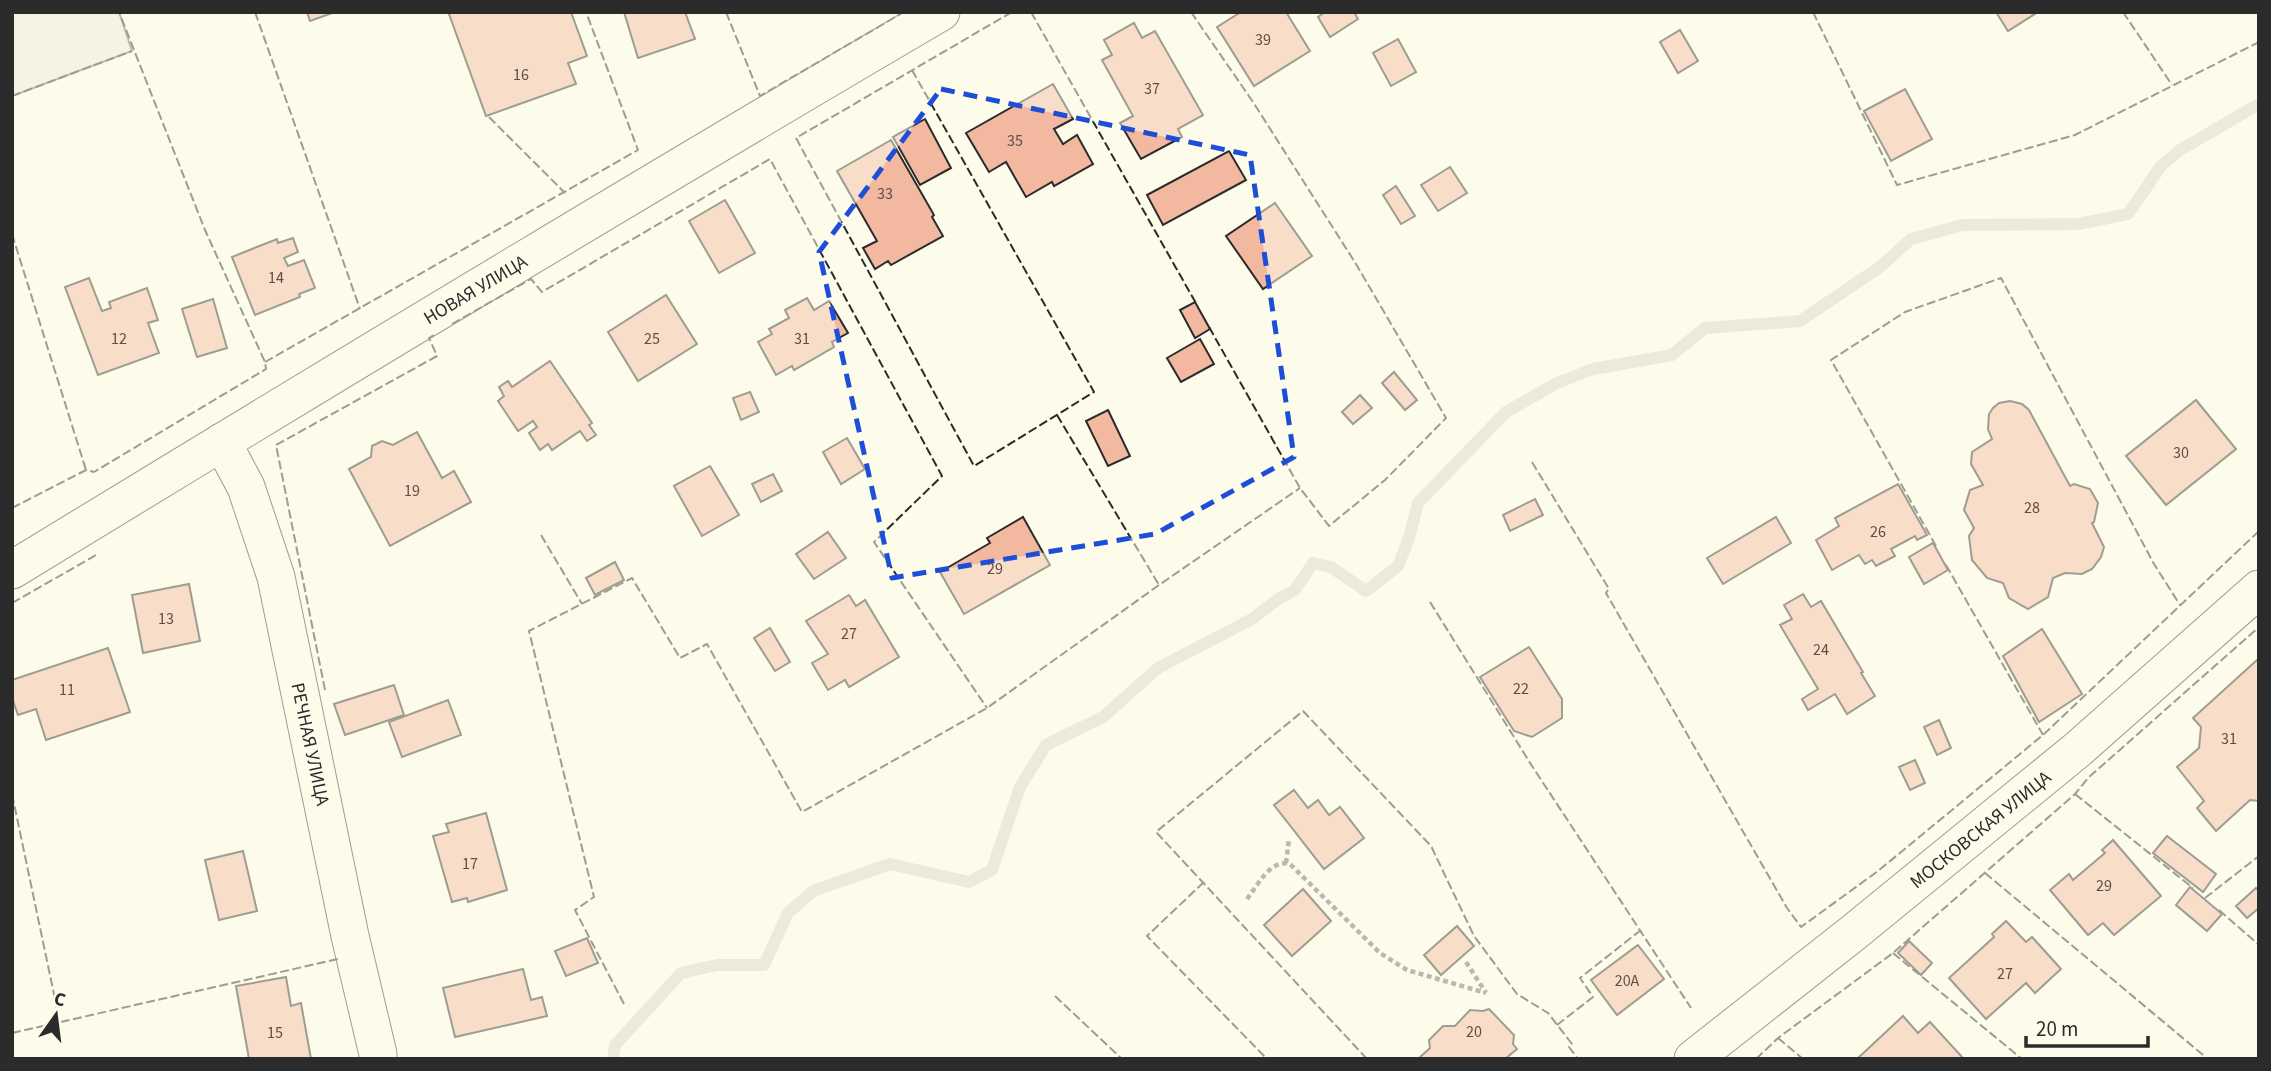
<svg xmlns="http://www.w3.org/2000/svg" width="2271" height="1071" font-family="'Source Sans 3',sans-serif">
<rect width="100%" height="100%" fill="#fdfbea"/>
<polygon fill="#ecebdb" stroke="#74746e" stroke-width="2" points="12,12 119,12 132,51 12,96"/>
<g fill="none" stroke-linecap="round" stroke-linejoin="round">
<polyline stroke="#d8d7c9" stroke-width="12" points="613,1059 615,1045 681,973 717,965 764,965 788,913 813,891 890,864 969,882 992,870 1020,787 1046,745 1103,717 1158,668 1252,619 1278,599 1295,590 1313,563 1331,567 1366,591 1398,566 1409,538 1418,503 1506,412 1557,383 1593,369 1672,355 1705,328 1800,321 1880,267 1911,239 1962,225 2078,224 2128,214 2161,166 2180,150 2259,104"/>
</g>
<g fill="#f2b8a0" stroke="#2b2b2b" stroke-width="2">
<polygon points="307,12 335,12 310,21"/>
<polygon points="453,12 571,12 587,56 568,63 576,84 486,116 449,14"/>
<polygon points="624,12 685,12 695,39 638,58"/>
<polygon points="1241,12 1286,12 1310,51 1254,86 1217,27"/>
<polygon points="1325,12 1354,12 1358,19 1330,37 1318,17"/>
<polygon points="1996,12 2038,12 2008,31"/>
<polygon points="1134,23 1142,38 1155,31 1203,115 1178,129 1182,137 1141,159 1120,123 1133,116 1102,60 1112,55 1104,40"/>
<polygon points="1680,30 1698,61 1678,73 1660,42"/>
<polygon points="1398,39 1416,72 1391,86 1373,53"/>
<polygon points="1053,84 1073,119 1054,129 1063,144 1077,135 1093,164 1054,186 1052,182 1026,197 1006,162 989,172 966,133"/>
<polygon points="1905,89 1932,139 1891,161 1864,111"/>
<polygon points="925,119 951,168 920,185 893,137"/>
<polygon points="891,140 934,215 932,217 943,236 891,265 888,261 875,269 863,248 877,241 837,171"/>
<polygon points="1229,151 1246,180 1163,225 1147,195"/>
<polygon points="1450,167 1467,193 1438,211 1421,185"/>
<polygon points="1396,186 1415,216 1401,224 1383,195"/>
<polygon points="725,200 755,253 719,273 689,221"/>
<polygon points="1275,203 1312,256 1263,289 1226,236"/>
<polygon points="293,238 298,252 284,258 288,266 304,260 315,288 299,294 300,297 255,315 232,257 277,239 278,243"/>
<polygon points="89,278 102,311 111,308 109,302 147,288 158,320 148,323 159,353 98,375 65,287"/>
<polygon points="666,295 697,344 638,381 608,332"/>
<polygon points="807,298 814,310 829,301 848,333 832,342 834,347 794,370 792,366 776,375 758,342 772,334 769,329 789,318 785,310"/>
<polygon points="213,299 227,348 197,357 182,309"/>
<polygon points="1195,302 1210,329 1195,338 1180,310"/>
<polygon points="1200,339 1214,364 1181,382 1167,358"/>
<polygon points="550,361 592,423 589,425 596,435 587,441 580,431 552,450 548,444 540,450 529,433 537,427 533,421 518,431 498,401 504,396 499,387 508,381 512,387"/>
<polygon points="1394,372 1417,400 1405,410 1382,383"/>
<polygon points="750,392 759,412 741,420 733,398"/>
<polygon points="1360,395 1372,408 1353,424 1342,412"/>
<polygon points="2196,400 2236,449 2166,505 2126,456"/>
<polygon points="2010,401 2022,404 2029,410 2070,486 2074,484 2090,489 2098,503 2094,522 2092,523 2104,547 2101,557 2092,569 2082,574 2065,573 2053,578 2048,597 2028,609 2009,598 2003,583 1987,578 1972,560 1969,536 1974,528 1964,510 1970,490 1983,485 1971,464 1972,452 1992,439 1988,429 1989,414 1993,408 1999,403"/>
<polygon points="1108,410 1130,456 1108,466 1086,421"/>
<polygon points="417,432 442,478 454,471 471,502 390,546 349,469 371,457 372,446 382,441 393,445"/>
<polygon points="847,438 865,469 841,484 823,452"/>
<polygon points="710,466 739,515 702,536 674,486"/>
<polygon points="773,474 782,491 761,502 752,484"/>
<polygon points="1898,484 1927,535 1917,540 1915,536 1891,549 1895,556 1876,566 1872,560 1865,564 1859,555 1832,570 1816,540 1839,526 1835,518"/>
<polygon points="1535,499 1543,515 1510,531 1503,515"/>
<polygon points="1023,517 1050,565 964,614 940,572 990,543 987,538"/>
<polygon points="1776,517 1791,543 1723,584 1707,558"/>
<polygon points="828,532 846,558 814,579 796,554"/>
<polygon points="1933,543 1948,570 1924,584 1909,557"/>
<polygon points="615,562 624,580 595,595 586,578"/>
<polygon points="189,584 200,641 143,653 132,595"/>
<polygon points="1803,594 1811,607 1821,601 1863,672 1861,673 1875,696 1847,714 1835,694 1808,710 1802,699 1818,689 1780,625 1792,619 1784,605"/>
<polygon points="849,595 856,606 865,600 899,657 849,687 845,680 828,690 812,663 828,654 806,621"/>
<polygon points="770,628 790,662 775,671 754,638"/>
<polygon points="2042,629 2082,694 2039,722 2003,656"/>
<polygon points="1529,647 1562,699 1562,718 1532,737 1514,731 1480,677"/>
<polygon points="108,648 130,712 46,740 36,709 18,715 12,698 12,680"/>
<polygon points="2257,660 2259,663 2259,801 2250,800 2216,831 2197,808 2204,801 2177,767 2199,748 2201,727 2193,718"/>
<polygon points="394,685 404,715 345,735 334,704"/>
<polygon points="448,700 461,735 402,757 389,722"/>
<polygon points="1939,720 1951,748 1937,755 1924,727"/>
<polygon points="1915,760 1925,783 1910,790 1899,767"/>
<polygon points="1294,790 1308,808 1318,800 1329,815 1340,807 1364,838 1324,869 1274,805"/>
<polygon points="486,813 507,890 468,902 467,898 452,902 433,836 449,832 446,824"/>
<polygon points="2167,836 2216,874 2203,892 2153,853"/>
<polygon points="2113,840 2161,896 2114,935 2103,923 2088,935 2050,890 2069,874 2073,880 2105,853 2102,850"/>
<polygon points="243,851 257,911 219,920 205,860"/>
<polygon points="2190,887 2222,914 2207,931 2176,905"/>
<polygon points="2256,888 2259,891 2259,908 2247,918 2236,906"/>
<polygon points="1303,889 1331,921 1292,956 1264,925"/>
<polygon points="2006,921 2026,942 2032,937 2061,969 2035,993 2026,983 1986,1019 1949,978 1994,937 1992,934"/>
<polygon points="1457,926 1474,946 1441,975 1424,955"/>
<polygon points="587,938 598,963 566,976 555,951"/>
<polygon points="1909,941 1932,963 1921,975 1898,953"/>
<polygon points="1638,945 1664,979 1617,1015 1591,980"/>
<polygon points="523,969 531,1000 542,997 547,1016 455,1037 443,988"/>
<polygon points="286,977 291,1006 301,1003 311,1059 249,1059 236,986"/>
<polygon points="1489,1009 1514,1035 1513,1044 1517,1049 1505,1059 1418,1059 1430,1048 1429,1040 1443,1026 1455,1026 1470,1010 1483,1011"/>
<polygon points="1903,1016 1918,1033 1930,1022 1963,1058 1857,1059"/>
</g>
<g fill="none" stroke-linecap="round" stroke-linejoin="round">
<defs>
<g id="street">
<polyline points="222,442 246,487 276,577 350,936 378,1054"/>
<path d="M12,570C320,382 629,195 941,12"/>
<polyline points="1693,1059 1853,933 2077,750 2259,589"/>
</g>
</defs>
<use href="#street" stroke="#2b2b2b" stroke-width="39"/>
<g stroke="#6a6964" stroke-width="4.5" stroke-dasharray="5 3.5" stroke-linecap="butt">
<polyline points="1286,863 1289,839"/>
<path d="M1247,899C1258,885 1270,859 1290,864L1380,953L1407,970L1486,993"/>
<polyline points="1466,962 1486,993"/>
</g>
<use href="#street" stroke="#fdfbea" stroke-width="37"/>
<g stroke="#2b2b2b" stroke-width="2" stroke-dasharray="9 3.5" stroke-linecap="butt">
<polyline points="255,12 360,309"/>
<polyline points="726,12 760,96 904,12"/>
<polyline points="1031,12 1197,305"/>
<polyline points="1191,12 1253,102 1356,264 1446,418 1385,480 1329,526 1300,488 1209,327"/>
<polyline points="1813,12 1897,185 2075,135 2259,42"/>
<polyline points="2123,12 2172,85"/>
<polyline points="912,70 1094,392 974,466 796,138 1012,12"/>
<polyline points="12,96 132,51"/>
<polyline points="489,117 565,193"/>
<polyline points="12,234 86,470"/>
<polyline points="452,324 531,279 542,292 770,159 942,476 874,542 987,708"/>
<polyline points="265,362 638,150 586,12"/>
<polyline points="1057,415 1159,585"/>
<polyline points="1532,462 1609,589 1606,593 1787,908 1801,927 1878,871 2043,735 2259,531"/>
<polyline points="12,508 86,470 94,472 266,369 265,362 205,230 119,12"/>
<polyline points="541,535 582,604"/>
<polyline points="1936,546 1831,360 1905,312 2001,278 2154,564 2180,605"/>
<polyline points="1946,565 2043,735"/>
<polyline points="1430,602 1532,766 1691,1008"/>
<polyline points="12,603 98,554"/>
<polyline points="325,690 276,445 437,356 429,338 434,335"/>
<polyline points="12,794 60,1023"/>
<polyline points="2075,794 2193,888"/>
<polyline points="1985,873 2208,1059"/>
<polyline points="1204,882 1147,936 1267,1059"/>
<polyline points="2205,898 2259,856"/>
<polyline points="2219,910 2259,945"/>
<polyline points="1893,953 2022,1059"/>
<polyline points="1055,996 1122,1059"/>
<polyline points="624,1004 575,910 594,897 529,631 632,578 680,658 707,644 802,812 987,708 1159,585 1300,488"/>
<polyline points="1557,1025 1593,997 1580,978 1641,930"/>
<polyline points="12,1033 338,959"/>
<polyline points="1778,1038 1803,1059"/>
<polyline points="1367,1059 1156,832 1303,711 1431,846 1474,936 1517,994 1548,1013 1572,1044 1569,1047 1578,1059"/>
<polyline points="1756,1059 1778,1038 1893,953 2075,794 2088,778 2259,627"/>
</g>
</g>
<path d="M0 0H2271V1071H0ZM941,89L1250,155L1294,457L1155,534L892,578L819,252Z" fill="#fdfbea" fill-opacity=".55" fill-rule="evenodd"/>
<path fill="none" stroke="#1d4ed8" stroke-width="5" stroke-dasharray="14 9" stroke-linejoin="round" d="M941,89L1250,155L1294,457L1155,534L892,578L819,252Z"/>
<g text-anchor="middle" stroke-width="5" stroke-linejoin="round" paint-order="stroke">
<g font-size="16" fill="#5d4e48">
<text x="1263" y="45">39</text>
<text x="521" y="80">16</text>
<text x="1152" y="94">37</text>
<text x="1015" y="146">35</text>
<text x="885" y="199">33</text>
<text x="276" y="283">14</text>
<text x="119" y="344">12</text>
<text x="652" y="344">25</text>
<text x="802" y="344">31</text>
<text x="2181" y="458">30</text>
<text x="412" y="496">19</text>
<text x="2032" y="513">28</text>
<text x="1878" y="537">26</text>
<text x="995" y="574">29</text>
<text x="166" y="624">13</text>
<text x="849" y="639">27</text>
<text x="1821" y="655">24</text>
<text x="1521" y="694">22</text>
<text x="67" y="695">11</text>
<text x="2229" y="744">31</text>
<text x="470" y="869">17</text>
<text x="2104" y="891">29</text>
<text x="2005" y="979">27</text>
<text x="1627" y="986">20А</text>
<text x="1474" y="1037">20</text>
<text x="275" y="1038">15</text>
</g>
<g font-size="19" fill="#2b2b2b" stroke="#fdfbea">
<text transform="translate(475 289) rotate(-31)" y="7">НОВАЯ УЛИЦА</text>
<text transform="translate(311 744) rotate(78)" y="7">РЕЧНАЯ УЛИЦА</text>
<text transform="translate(1980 829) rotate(-39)" y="7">МОСКОВСКАЯ УЛИЦА</text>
</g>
</g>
<rect width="2271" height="1071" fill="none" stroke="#2b2b2b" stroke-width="28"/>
<g transform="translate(56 1015) rotate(14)" stroke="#fdfbea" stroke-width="5" paint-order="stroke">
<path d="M0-5L12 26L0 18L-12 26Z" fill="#2b2b2b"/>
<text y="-10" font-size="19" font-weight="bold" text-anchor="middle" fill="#2b2b2b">С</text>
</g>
<path d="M2026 1036v10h122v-10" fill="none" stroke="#2b2b2b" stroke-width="3.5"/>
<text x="2036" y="1036" font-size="21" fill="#2b2b2b" stroke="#fdfbea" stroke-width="5" paint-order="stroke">20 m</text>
</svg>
